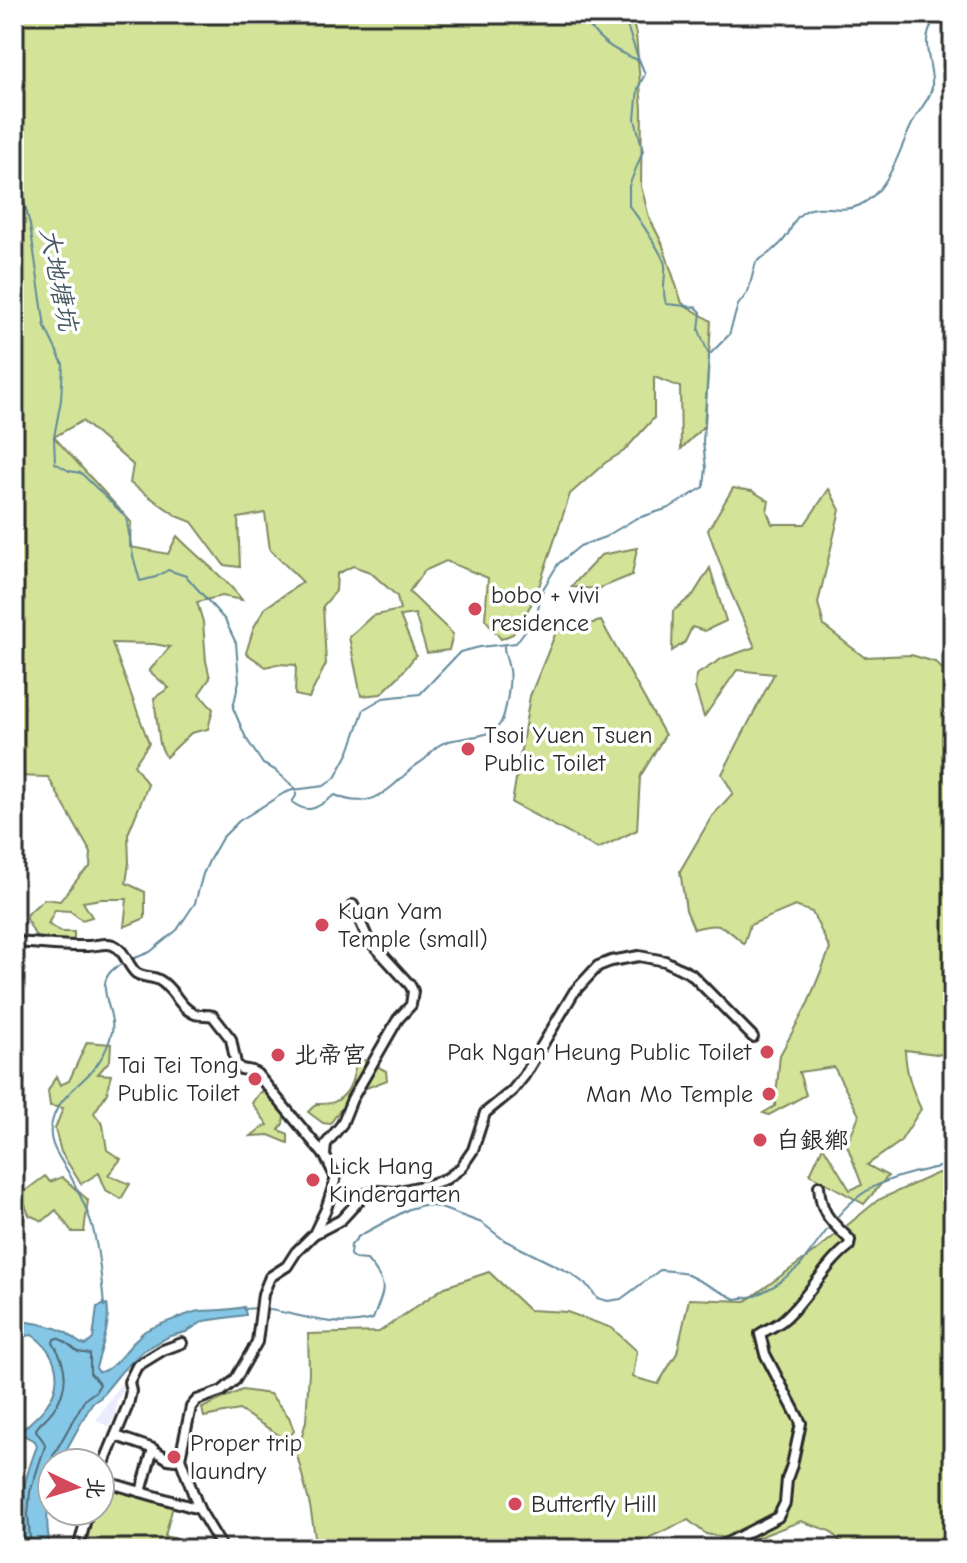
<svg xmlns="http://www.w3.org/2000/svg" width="967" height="1563" font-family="'Comic Neue','LXGW WenKai TC',sans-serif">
<rect width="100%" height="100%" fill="#fff"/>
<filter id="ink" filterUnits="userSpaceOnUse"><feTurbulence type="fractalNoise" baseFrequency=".0125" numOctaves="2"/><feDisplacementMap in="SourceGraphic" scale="16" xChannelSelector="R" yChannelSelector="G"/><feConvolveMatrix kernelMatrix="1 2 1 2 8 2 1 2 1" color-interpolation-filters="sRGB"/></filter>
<g filter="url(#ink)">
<polygon fill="#ecedfc" points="120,1384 124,1388 117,1400 116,1414 109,1427 96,1420"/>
<g fill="#d3e498" stroke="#7f8862" stroke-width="2">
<path d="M14,14H630L636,34L642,109L641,186L649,217L662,243L682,303L711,321L705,425L681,449L680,387L654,377V418L624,451L605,463L570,494L535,598L513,634L501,639L485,619L488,578L446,561L424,571L409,592L453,634L449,650L427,653L415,614L400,616L416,655L401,674L381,694L361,696L349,637L372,616L400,610L397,596L370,572L353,566L337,574L336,591L323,606L326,664L309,698L295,695L296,665L277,664L266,667L246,653L254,627L265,608L303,582L270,550L265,513L238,518L240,567L224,565L192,522L177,516L130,483L133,465L82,421L54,437L131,522L130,547L168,554L177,536C198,558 224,576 242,600L222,596L197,602L203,622L206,661L210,678L199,694L213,709L208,729L191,733L166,757L160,745L154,698L169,688L149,671L170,647L154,644L112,643L149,743L134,765L148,785L128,834L129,863L126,883L145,892V918L124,927L127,899H101L83,902L92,917L82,920L70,911L55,910L48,924L62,932H74V941L36,937L25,916L44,899L60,901L80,876L90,867L91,853L48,777L14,776Z"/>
<path d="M733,488L752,491L769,501L767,511L772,524H805L829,489L840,510L818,603L824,626L864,657L911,655L935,662L953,679V1056L905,1050C906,1073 912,1090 921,1109L900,1142L867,1165L888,1176L864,1204L810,1174L823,1146L850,1190L862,1185L847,1145L859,1115L834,1067L799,1072L806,1095L769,1115L763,1113L775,1106L780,1055L808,1003L830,949L812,912L795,906L750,925L744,944C724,926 721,921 694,929L686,910L680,871L712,816L733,793L722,774L774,674L737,670L704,717L695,688L696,675L723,658L755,647L729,588L708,530Z"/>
<polygon points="637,548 632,575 598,589 571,587 601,555"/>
<polygon points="710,568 726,621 705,631 692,627 685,642 672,651 673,611 693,595"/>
<polygon points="601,621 665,735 640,777 637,830 598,849 512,803 530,696 556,632"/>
<polygon points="87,1042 111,1044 110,1060 98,1074 111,1075 107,1093 94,1113 103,1125 107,1150 121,1159 108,1175 130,1184 121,1199 106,1190 99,1173 81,1184 61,1152 55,1129 63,1108 50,1106 48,1091 56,1076 60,1085 69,1081"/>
<path d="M365,1060L386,1071L387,1080L353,1093L345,1102L355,1108L339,1111L330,1124L323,1123L308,1112L316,1104C322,1104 331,1104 336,1101C351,1093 354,1076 356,1061Z"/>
<polygon points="265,1091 284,1115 283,1124 279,1130 288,1134 288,1143 269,1135 251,1136 261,1128 268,1125 252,1103 259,1093"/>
<polygon points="953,1172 953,1549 848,1549 830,1531 801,1521 746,1542 706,1534 688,1520 650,1537 641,1549 317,1549 310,1506 297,1455 306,1421 309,1371 308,1334 379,1332 445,1287 489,1272 529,1310 567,1312 612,1328 637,1351 633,1377 658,1384 677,1353 689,1299 746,1301 817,1250 878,1200 938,1173"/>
<polygon points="45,1176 50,1182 62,1177 88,1200 84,1232 72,1232 56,1210 43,1221 29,1215 21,1194"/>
<polygon points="242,1390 270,1394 289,1417 294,1431 287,1440 239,1410 204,1417 202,1408"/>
<polygon points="103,1487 173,1506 165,1536 201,1546 202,1549 85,1549 94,1511 100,1511 100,1490"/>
</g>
<path fill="#85c7e6" stroke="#61899b" stroke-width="2" d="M107,1304C111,1325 101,1348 96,1368L99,1372C115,1371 131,1341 145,1331C150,1328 195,1311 199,1311C216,1310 227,1311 244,1307L246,1315L204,1321L186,1332L170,1336L143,1351L122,1371L100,1398L92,1403L59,1463H52C52,1496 42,1514 51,1549H24C16,1509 23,1483 37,1446L35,1441L19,1433C28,1424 39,1416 46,1406C65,1381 57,1352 32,1335L14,1338V1320C31,1323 49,1324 65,1332C73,1336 76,1344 86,1345L93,1339L97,1307Z"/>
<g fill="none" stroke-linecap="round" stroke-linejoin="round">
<path stroke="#4f6976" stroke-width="2" d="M31,1549L28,1515L30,1492L45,1446C44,1438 37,1436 36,1429C41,1422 48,1417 53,1410C70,1388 67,1364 53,1343L54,1339L57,1338L64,1341L78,1352L90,1354V1373L100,1384L96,1391L85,1399L53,1456L52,1463"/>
<g stroke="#61899b" stroke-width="2">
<path d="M582,14C594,38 613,51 638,60"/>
<path d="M623,14L636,52L645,74L638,88L635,119L643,151L629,186V206C636,214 665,257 665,266C666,279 661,289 666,304L696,307L701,312L699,330L708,353"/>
<path d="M14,170L18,177L30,225L45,327L63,364L61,400L54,437L55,463L69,471L81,473L126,517L133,556L140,581L156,577L168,570L186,576L225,620L236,643L239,681L233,708L246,738L263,764L275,770L296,789V796L292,802C311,817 319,805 335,795C369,811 387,792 410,770C414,766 420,763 425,759C429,756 433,749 438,746C455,734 487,742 500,724C506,715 511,681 509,670C508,661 504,655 504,646"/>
<path d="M130,960L150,952L177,930L195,903L203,874L210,859L222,838L239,821L284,793L293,790L324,786L335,778L349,752L364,709L383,698L420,694L460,652L480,647L516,643L536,616L543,589L558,564L580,546L605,537L635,519L669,508L704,487L706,468L703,442L709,355L729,335L738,305L748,292L756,262C768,254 780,247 788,234C792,227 794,219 801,214C818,200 841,215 860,205C892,189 899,147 915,118C920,109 932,96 932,86C933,72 927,57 927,43C926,34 933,23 935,14"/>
<path d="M834,1221C866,1179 904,1175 953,1164"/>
<path d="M104,1306C102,1283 98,1244 91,1222C86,1207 78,1191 71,1177C61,1158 46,1144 52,1122C57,1101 74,1089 89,1074C101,1062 108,1049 112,1032C117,1009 86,979 124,963"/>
<polyline points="244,1309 258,1308"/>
<path d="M264,1309C302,1314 334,1330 373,1319C384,1288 390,1287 367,1260L355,1259L350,1255L351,1245L359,1236L409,1209L423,1205L438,1207L482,1223L504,1240L572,1274L590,1288L597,1298L608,1301L621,1299L660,1270L682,1272L735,1299L755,1296L776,1285L800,1266L830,1226"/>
</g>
<defs>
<g id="street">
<path d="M14,942C39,943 63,947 88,946C96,946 105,942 113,945C125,950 127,965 136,973C143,978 152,976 159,980C174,988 179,1008 195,1014C200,1016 207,1014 213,1016L231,1039L236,1064L241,1069L252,1071L257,1074L325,1156L335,1176V1181L326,1209L314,1234L296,1252L287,1266L270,1277L263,1294L257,1342L235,1380L222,1391L197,1400L191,1407L180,1458L199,1509L223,1549"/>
<polyline points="325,1155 326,1144 342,1124 352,1099 398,1019 411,1005 413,991 410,985 368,939 353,905"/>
<polyline points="314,1234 341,1220 365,1194 378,1191 395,1192 431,1184 446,1179 460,1169 473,1150 485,1113 512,1091 524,1076 574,992 598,966 611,961 639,956 665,961 691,974 753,1037"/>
<polyline points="116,1436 151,1448 168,1459 175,1460 180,1458"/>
<polyline points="100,1473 128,1405 131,1391 129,1382 137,1366 163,1350 182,1343"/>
<polyline points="100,1480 199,1509"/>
<polyline points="141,1492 153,1449"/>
<polyline points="78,1549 88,1511"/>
<path d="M715,1549L778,1517L785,1503L787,1479L792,1465L801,1423L765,1354L760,1334C767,1329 776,1326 783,1320C807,1300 824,1265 849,1246L850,1240C831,1221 821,1215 819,1186"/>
</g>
</defs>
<use href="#street" stroke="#2b2b2b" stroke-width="14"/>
<use href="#street" stroke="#fff" stroke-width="8"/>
</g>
</g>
<g fill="#d1495b" stroke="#fff" stroke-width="3">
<circle cx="475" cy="609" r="8"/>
<circle cx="468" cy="749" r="8"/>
<circle cx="322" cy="925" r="8"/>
<circle cx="767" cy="1052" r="8"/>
<circle cx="278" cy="1055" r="8"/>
<circle cx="255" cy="1079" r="8"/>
<circle cx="769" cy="1094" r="8"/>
<circle cx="760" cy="1140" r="8"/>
<circle cx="313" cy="1180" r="8"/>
<circle cx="174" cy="1457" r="8"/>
<circle cx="515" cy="1504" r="8"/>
</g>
<g text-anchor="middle" stroke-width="7" stroke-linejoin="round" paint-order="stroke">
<g font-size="24" fill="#2b2b2b" stroke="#fff" text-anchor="start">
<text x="491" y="603">bobo + vivi<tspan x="491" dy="28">residence</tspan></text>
<text x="484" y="743">Tsoi Yuen Tsuen<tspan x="484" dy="28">Public Toilet</tspan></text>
<text x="338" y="919">Kuan Yam<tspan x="338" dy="28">Temple (small)</tspan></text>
<text x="751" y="1060" text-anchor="end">Pak Ngan Heung Public Toilet</text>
<text x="294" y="1063">北帝宮</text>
<text x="239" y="1073" text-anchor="end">Tai Tei Tong<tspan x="239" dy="28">Public Toilet</tspan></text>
<text x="753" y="1102" text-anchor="end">Man Mo Temple</text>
<text x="776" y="1148">白銀鄉</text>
<text x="329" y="1174">Lick Hang<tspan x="329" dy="28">Kindergarten</tspan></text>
<text x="190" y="1451">Proper trip<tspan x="190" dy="28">laundry</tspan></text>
<text x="531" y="1512">Butterfly Hill</text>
</g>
<g font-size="26" font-style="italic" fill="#465a63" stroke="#fff">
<text transform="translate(59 279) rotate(79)" y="9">大地塘坑</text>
</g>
</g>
<rect width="967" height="1563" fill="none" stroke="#fff" stroke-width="48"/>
<rect x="24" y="24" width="919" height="1515" fill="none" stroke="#2b2b2b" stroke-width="3" filter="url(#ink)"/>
<g transform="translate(76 1487) rotate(94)"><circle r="38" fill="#ffffff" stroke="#aaaaaa" stroke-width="2"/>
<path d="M0-6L14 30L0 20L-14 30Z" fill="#d1495b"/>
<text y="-12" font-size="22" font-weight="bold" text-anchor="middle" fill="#2b2b2b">北</text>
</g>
</svg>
